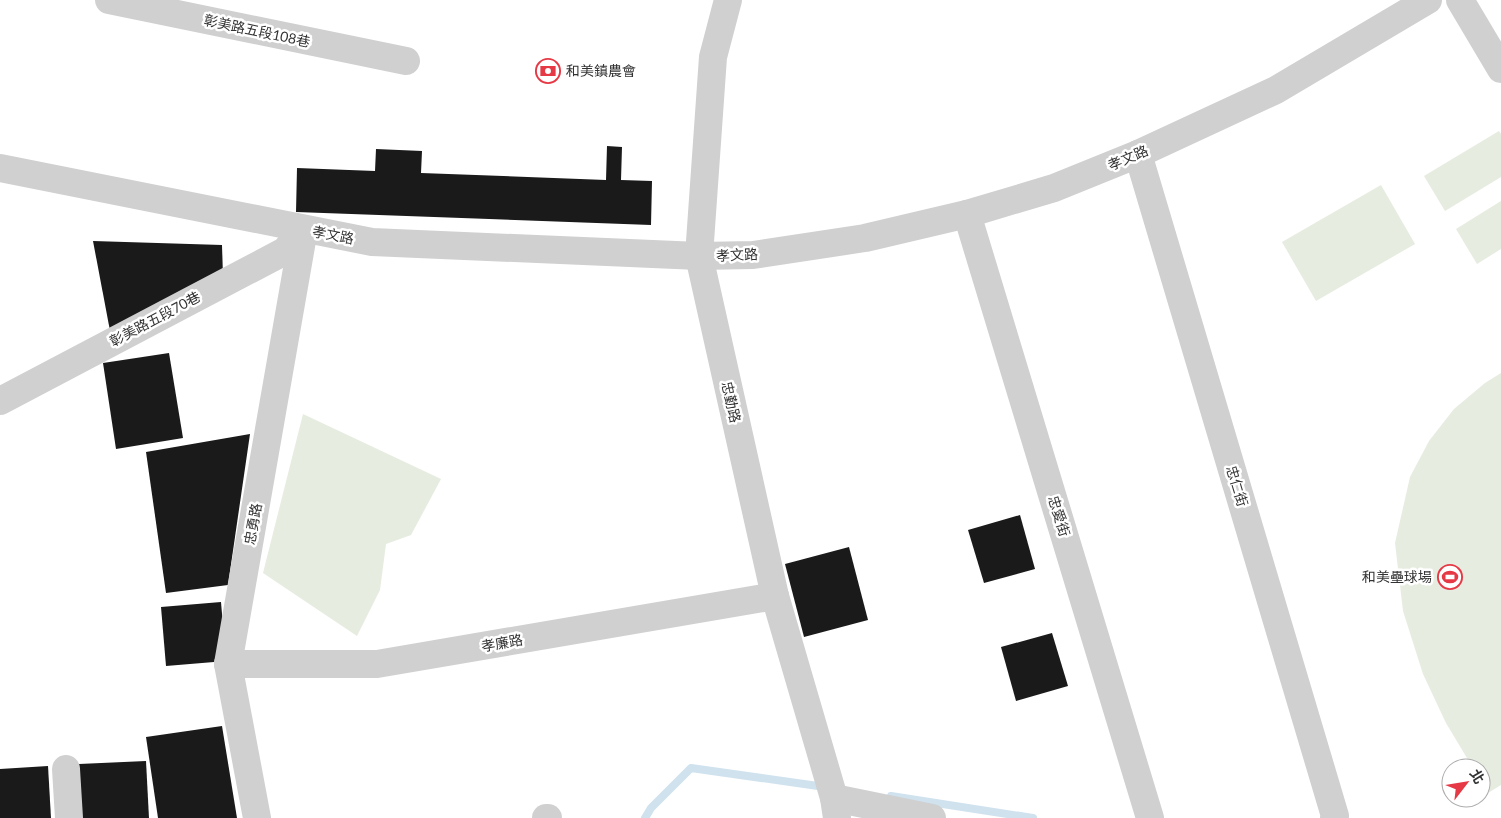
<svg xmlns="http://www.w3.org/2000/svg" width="1501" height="818" font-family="Lato,'Noto Sans TC',sans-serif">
<rect width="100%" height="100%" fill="#fff"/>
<g fill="#e6ecdf">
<polygon points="1499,131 1501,134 1501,177 1445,211 1424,176"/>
<polygon points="1381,185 1415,244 1316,301 1282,242"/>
<polygon points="1501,201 1501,249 1477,264 1456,229"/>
<polygon points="1501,373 1501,785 1488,793 1481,781 1481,768 1473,768 1446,723 1423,674 1403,611 1395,543 1410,477 1429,441 1454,409 1485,383"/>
<polygon points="303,414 441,479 411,535 386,544 380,590 357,636 263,573"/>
</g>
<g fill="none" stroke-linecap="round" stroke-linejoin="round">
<g stroke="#cfe2ee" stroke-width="8">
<polyline points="891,796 1033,818"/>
<polyline points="645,818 651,808 691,768 825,787"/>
</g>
</g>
<g fill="#1a1a1a">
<polygon points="607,146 622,147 621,180 652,181 651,225 296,212 297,168 375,171 376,149 422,151 421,173 606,180"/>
<polygon points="93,241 222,245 223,276 111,336"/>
<polygon points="169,353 183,438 116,449 103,363"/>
<polygon points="250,434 228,585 166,593 146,452"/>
<polygon points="1020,515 1035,569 984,583 968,530"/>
<polygon points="849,547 868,620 804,637 785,564"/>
<polygon points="221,602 226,661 166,666 161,607"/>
<polygon points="1052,633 1068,686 1016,701 1001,647"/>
<polygon points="222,726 237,818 158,818 146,737"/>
<polygon points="146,761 149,818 82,818 79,764"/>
<polygon points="48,766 51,818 0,818 0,769"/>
</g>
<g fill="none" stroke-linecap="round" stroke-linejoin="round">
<g stroke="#d0d0d0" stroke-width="28">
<polyline points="109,0 406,61"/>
<polyline points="728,0 713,57 699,256 775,596 834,798 837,818"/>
<polyline points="1460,0 1501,69"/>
<polyline points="1138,154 1335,816 1334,818"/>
<polyline points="0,168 372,242 699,256 753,255 865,238 967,214 1054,188 1138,154 1276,90 1428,0"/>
<polyline points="967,214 1150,818"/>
<polyline points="0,401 285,251 304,229"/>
<polyline points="228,664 377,664 775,596"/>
<polyline points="66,769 69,818"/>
<polyline points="834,798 932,818"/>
<polyline points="257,818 228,664 304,229"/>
<polyline points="546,818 548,818"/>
</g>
</g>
<defs>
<symbol id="bank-ring" viewBox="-11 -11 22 22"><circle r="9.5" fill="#fff" stroke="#e63946" stroke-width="1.5"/><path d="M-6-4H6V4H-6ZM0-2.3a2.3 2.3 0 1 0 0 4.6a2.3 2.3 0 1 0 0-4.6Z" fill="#e63946"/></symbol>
<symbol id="stadium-ring" viewBox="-11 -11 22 22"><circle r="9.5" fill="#fff" stroke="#e63946" stroke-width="1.5"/><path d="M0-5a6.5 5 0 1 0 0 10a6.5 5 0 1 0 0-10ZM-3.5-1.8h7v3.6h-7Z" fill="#e63946"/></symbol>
</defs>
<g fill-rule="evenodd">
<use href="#bank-ring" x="534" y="57" width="28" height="28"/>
<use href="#stadium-ring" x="1436" y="563" width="28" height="28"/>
</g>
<g text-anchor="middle" stroke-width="5" stroke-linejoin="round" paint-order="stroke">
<g font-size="14" fill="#333" stroke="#fff">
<text transform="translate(257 31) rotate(12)" y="5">彰美路五段108巷</text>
<text transform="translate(1128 158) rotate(-23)" y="5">孝文路</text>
<text transform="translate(333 235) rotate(11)" y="5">孝文路</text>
<text transform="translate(737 255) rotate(-3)" y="5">孝文路</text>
<text transform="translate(155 319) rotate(-28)" y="5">彰美路五段70巷</text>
<text transform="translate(731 402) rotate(77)" y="5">忠勤路</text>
<text transform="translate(1237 486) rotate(73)" y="5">忠仁街</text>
<text transform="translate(1059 516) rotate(73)" y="5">忠愛街</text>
<text transform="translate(253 524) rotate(-80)" y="5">忠勇路</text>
<text transform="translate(502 643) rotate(-10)" y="5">孝廉路</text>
</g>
<g font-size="14" fill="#333" stroke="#fff" text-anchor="start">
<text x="566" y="76">和美鎮農會</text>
<text x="1432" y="582" text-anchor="end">和美壘球場</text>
</g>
</g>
<g transform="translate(1466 783) rotate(59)"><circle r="24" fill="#ffffff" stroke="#adadad"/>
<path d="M0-4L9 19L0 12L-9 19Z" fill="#e63946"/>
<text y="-8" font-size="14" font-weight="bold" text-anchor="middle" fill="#333333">北</text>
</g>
</svg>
